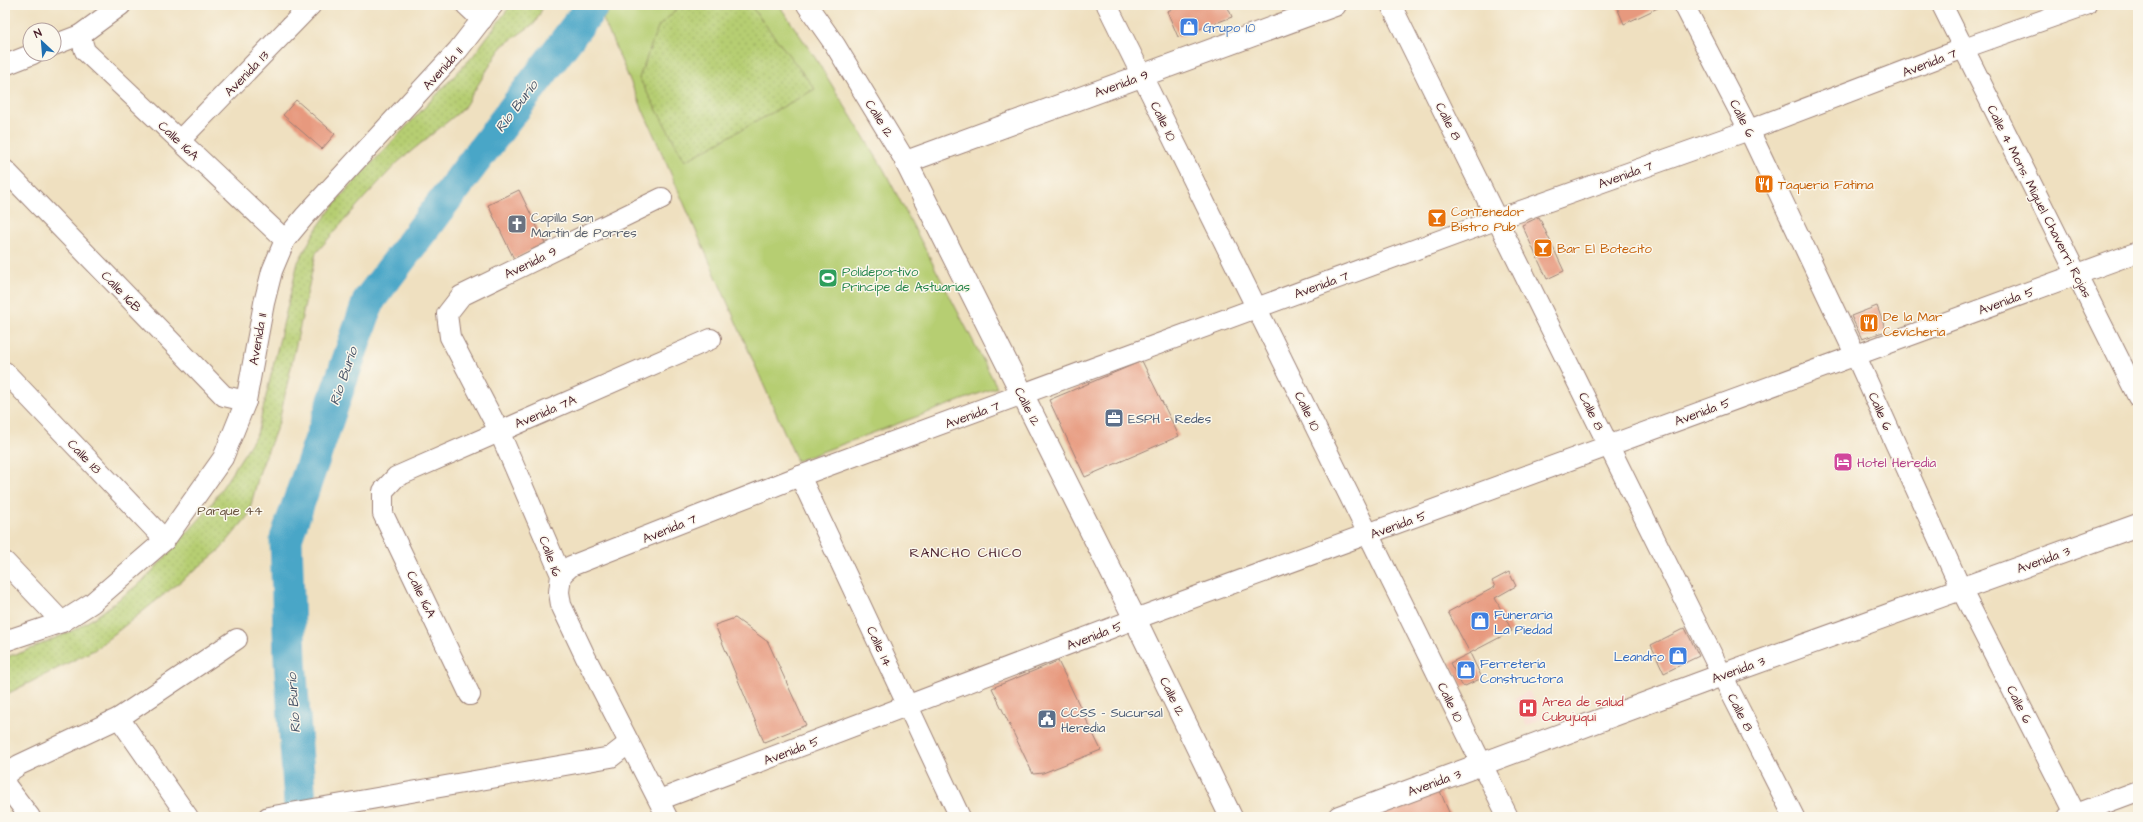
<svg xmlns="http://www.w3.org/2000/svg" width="2143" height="822" font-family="'Architects Daughter',sans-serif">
<defs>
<pattern id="park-dots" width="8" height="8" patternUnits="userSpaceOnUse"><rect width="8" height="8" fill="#b6ce72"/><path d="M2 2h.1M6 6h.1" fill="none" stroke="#9eb063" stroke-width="1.8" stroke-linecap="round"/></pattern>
</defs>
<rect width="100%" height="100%" fill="#fbf7ec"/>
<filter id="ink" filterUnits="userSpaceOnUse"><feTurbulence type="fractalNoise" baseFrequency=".025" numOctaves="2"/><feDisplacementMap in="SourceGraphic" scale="8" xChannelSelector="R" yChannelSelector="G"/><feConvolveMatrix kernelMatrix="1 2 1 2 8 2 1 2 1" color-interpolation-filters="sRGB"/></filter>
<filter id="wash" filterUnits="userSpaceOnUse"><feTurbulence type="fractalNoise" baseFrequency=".012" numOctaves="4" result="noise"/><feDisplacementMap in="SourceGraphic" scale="16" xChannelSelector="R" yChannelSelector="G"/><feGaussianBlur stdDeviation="0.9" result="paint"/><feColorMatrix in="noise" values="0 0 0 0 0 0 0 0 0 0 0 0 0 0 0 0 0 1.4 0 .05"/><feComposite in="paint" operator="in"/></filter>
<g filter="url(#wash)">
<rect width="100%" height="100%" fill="#efe0c0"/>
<polygon fill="#f7d1c7" points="1529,691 1542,718 1527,726 1514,698"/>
<polygon fill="#b6ce72" stroke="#80764e" points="613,5 779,5 814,56 883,168 997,387 797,461 603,19"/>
<g fill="url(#park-dots)" stroke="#80764e">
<polygon points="511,5 544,5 535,23 502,46 463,109 398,162 364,198 316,253 279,422 260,471 248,516 220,550 94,650 5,695 5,657 23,652 74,630 97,616 144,580 207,511 257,434 298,262 317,228 339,198 473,56"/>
<polygon points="681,5 750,5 815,89 685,161 639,78 658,27"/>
</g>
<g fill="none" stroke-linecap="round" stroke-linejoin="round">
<polyline stroke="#48a6c7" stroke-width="33" points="301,817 290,660 286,539 369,300 593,5"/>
</g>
<g id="blocks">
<g fill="#e7997e">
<polygon points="1184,5 1227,5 1232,17 1178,37 1167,11"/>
<polygon points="1616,5 1664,5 1624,24"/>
<polygon points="296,100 335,134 322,149 283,115"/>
<polygon points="519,190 545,243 514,259 488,205"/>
<polygon points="1539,217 1564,271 1547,279 1522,225"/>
<polygon points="1877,306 1886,331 1862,339 1851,316"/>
<polygon points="1142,361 1179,436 1085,477 1049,400"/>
<polygon points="1509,572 1516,586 1495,598 1512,631 1470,653 1448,612 1495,587 1492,581"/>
<polygon points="735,618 768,642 806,725 764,742 715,625"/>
<polygon points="1685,628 1699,656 1664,673 1651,645"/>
<polygon points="1470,653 1482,678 1463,687 1450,663"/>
<polygon points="1058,661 1101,750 1043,773 1033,774 992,688"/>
<polygon points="1440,791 1451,817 1369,817"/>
</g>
</g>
</g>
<g filter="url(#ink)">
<use href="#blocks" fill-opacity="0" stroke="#9c8076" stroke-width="1"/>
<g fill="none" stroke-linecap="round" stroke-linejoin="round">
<defs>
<g id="minor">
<polyline points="466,5 482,20"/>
<polyline points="807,5 835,45 906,162"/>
<polyline points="1107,5 1508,817"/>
<polyline points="1391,5 1722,675 1794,817"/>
<polyline points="1684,5 1749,130 1855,354 1961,589 2077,817"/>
<polyline points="1942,5 2138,397"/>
<polyline points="80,35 85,51 285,240"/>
<polyline points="54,45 80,35 121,5"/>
<polyline points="5,65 33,54"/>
<polyline points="180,140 311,5"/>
<polyline points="5,170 224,396 246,401"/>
<polyline points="662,198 461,296 447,314 450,337 499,431 561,575 559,592 561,605 586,658 667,817"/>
<polyline points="5,372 165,540"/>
<polyline points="800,476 960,817"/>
<polyline points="5,562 62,622"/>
<polyline points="561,575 571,566 800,476 1498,219 1749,130 1964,48 2086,5"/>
<polyline points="5,641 62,622 92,603 165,540 223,458 246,401 264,303 272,271 285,240 304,217 458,50 493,5"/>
<polyline points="470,695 383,514 383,491 396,477 711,339"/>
<polyline points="119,718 237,639"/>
<polyline points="5,782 6,774 19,765 119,718 188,817"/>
<polyline points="5,784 30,817"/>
<polyline points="659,800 1135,619 2138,252"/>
<polyline points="268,817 611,757 629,743"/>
<polyline points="2068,817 2138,791"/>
</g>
<g id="tertiary">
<polyline points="1231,817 1135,619 906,162 1335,5"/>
<polyline points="1339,817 1722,675 2138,525"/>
</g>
</defs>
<use href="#minor" stroke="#9c8076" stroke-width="22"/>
<use href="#tertiary" stroke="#9c8076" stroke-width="24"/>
<use href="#minor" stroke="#fff" stroke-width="20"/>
<use href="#tertiary" stroke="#fff" stroke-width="22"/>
</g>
</g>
<defs>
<symbol id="shop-square" viewBox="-11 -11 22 22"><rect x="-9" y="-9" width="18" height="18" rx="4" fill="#3f7fe0" stroke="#fbf7ec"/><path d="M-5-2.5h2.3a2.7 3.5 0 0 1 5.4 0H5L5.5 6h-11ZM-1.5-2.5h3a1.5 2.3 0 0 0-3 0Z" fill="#fff"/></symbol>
<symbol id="restaurant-square" viewBox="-11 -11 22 22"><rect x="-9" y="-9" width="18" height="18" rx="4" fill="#e8710a" stroke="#fbf7ec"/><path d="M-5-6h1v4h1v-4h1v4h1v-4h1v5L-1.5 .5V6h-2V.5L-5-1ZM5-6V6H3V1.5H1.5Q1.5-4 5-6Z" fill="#fff"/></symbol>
<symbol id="bar-square" viewBox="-11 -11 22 22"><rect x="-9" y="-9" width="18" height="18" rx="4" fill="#e8710a" stroke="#fbf7ec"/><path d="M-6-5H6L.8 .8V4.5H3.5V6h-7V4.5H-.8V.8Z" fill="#fff"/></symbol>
<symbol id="church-square" viewBox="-11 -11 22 22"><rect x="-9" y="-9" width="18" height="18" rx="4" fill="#6b7280" stroke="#fbf7ec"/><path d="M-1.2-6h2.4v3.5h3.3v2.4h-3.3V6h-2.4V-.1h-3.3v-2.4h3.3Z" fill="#fff"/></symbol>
<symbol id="stadium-square" viewBox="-11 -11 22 22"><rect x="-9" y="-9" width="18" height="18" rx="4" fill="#2e9e5b" stroke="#fbf7ec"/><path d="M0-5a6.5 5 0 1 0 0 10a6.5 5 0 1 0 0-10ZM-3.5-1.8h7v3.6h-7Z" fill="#fff"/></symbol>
<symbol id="office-square" viewBox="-11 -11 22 22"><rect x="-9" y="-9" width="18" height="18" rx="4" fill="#5c6f8a" stroke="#fbf7ec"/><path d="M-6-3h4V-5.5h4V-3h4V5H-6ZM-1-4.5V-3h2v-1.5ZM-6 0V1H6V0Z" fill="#fff"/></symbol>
<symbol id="hotel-square" viewBox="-11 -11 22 22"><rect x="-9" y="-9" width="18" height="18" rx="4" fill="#d1479c" stroke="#fbf7ec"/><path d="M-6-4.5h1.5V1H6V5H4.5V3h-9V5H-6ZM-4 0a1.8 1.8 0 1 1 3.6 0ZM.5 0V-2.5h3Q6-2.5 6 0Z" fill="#fff"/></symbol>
<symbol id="hospital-square" viewBox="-11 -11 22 22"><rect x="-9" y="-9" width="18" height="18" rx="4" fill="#e0444e" stroke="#fbf7ec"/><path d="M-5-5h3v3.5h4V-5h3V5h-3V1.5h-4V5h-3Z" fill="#fff"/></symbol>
<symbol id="civic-square" viewBox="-11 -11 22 22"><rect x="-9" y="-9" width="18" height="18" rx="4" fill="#5c6f8a" stroke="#fbf7ec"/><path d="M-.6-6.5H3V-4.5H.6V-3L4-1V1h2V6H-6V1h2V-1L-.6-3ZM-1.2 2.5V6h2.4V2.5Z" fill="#fff"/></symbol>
</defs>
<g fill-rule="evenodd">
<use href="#shop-square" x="1178" y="16" width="22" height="22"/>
<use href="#restaurant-square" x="1753" y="173" width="22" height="22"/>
<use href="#bar-square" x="1426" y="207" width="22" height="22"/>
<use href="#church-square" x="506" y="213" width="22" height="22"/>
<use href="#bar-square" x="1532" y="237" width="22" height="22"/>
<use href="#stadium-square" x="817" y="267" width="22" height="22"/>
<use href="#restaurant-square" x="1858" y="312" width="22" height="22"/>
<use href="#office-square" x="1103" y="407" width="22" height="22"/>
<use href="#hotel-square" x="1832" y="451" width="22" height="22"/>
<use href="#shop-square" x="1469" y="610" width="22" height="22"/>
<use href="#shop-square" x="1667" y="645" width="22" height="22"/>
<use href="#shop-square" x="1455" y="659" width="22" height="22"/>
<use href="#hospital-square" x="1517" y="697" width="22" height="22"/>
<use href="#civic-square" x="1036" y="708" width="22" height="22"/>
</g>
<g text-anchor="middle" stroke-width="3" stroke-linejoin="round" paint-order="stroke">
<g font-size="13" fill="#366cbe" stroke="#fbf7ec" text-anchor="start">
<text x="1203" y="32">Grupo 10</text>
<text x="1494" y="619">Funeraria<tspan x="1494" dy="15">La Piedad</tspan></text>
<text x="1664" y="661" text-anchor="end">Leandro</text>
<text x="1480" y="668">Ferretería<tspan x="1480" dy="15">Constructora</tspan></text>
</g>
<g font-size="13" fill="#4a1f2b" stroke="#fbf7ec">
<text transform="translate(1929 62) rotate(-21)" y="5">Avenida 7</text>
<text transform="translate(442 68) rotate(-48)" y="5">Avenida 11</text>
<text transform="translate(246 73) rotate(-46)" y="5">Avenida 13</text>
<text transform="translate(1121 83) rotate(-20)" y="5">Avenida 9</text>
<text transform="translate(880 118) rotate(58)" y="5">Calle 12</text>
<text transform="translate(1743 118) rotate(63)" y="5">Calle 6</text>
<text transform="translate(1164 121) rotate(64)" y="5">Calle 10</text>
<text transform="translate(1449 121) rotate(63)" y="5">Calle 8</text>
<text transform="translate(179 140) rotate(43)" y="5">Calle 16A</text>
<text transform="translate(1625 174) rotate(-20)" y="5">Avenida 7</text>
<text transform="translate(2040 201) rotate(63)" y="5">Calle 4 Mons. Miguel Chaverri Rojas</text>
<text transform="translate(530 262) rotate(-26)" y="5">Avenida 9</text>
<text transform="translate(1321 284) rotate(-20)" y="5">Avenida 7</text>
<text transform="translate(122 291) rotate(46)" y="5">Calle 16B</text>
<text transform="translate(2006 300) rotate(-20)" y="5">Avenida 5</text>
<text transform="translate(257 339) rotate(-80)" y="5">Avenida 11</text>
<text transform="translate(1028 406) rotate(63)" y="5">Calle 12</text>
<text transform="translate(545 411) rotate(-23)" y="5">Avenida 7A</text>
<text transform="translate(1308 411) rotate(64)" y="5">Calle 10</text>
<text transform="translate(1592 411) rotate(64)" y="5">Calle 8</text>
<text transform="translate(1702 411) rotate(-20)" y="5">Avenida 5</text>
<text transform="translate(1881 411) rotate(66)" y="5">Calle 6</text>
<text transform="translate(972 414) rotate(-20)" y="5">Avenida 7</text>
<text transform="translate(85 456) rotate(46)" y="5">Calle 18</text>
<text transform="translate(1398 524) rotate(-20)" y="5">Avenida 5</text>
<text transform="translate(669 528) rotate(-22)" y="5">Avenida 7</text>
<text transform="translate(551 556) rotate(70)" y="5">Calle 16</text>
<text transform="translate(2043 559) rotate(-20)" y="5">Avenida 3</text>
<text transform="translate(422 594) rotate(64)" y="5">Calle 16A</text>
<text transform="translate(1094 635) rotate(-21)" y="5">Avenida 5</text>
<text transform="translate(880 646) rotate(65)" y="5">Calle 14</text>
<text transform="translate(1738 669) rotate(-20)" y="5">Avenida 3</text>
<text transform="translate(1173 696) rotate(64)" y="5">Calle 12</text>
<text transform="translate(1451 702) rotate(64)" y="5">Calle 10</text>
<text transform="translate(2020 704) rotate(63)" y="5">Calle 6</text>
<text transform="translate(1741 712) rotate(63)" y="5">Calle 8</text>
<text transform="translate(791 750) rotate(-21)" y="5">Avenida 5</text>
<text transform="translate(1434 782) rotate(-20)" y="5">Avenida 3</text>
</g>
<g font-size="13" fill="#c56008" stroke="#fbf7ec" text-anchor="start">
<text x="1778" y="189">Taqueria Fatima</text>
<text x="1451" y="216">ConTenedor<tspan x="1451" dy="15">Bistro Pub</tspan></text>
<text x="1557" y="253">Bar El Botecito</text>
<text x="1883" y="321">De la Mar<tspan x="1883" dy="15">Cevicheria</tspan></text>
</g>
<g font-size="13" fill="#5b616d" stroke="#fbf7ec" text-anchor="start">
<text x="531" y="222">Capilla San<tspan x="531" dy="15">Martín de Porres</tspan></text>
</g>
<g font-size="13" fill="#27864d" stroke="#fbf7ec" text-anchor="start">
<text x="842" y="276">Polideportivo<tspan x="842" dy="15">Príncipe de Astuarias</tspan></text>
</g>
<g font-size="13" fill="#4e5e75" stroke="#fbf7ec" text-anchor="start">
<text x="1128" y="423">ESPH - Redes</text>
<text x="1061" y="717">CCSS - Sucursal<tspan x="1061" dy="15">Heredia</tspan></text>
</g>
<g font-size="13" fill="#b23c85" stroke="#fbf7ec" text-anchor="start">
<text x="1857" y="467">Hotel Heredia</text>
</g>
<g font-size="13" fill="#6a5440" stroke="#fbf7ec">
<text x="230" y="515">Parque 44</text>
</g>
<g font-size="13" fill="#be3a42" stroke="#fbf7ec" text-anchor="start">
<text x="1542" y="706">Area de salud<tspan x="1542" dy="15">Cubujuqui</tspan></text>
</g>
<g font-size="14" font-style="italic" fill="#495569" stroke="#fbf7ec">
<text transform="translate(516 106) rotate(-53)" y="5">Río Burío</text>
<text transform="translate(343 376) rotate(-71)" y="5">Río Burío</text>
<text transform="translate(293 703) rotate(-94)" y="5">Río Burío</text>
</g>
<g font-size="14" letter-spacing="1" fill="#4a1f2b" stroke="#fbf7ec">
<text x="966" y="557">RANCHO CHICO</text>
</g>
</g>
<rect width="2143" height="822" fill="none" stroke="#fbf7ec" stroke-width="20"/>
<g transform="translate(42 42) rotate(334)"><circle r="19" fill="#fbf7ec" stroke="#b4a19f"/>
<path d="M0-3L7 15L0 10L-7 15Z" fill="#1f6fb2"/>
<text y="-6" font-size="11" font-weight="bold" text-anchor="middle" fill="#4a1f2b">N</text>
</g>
</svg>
